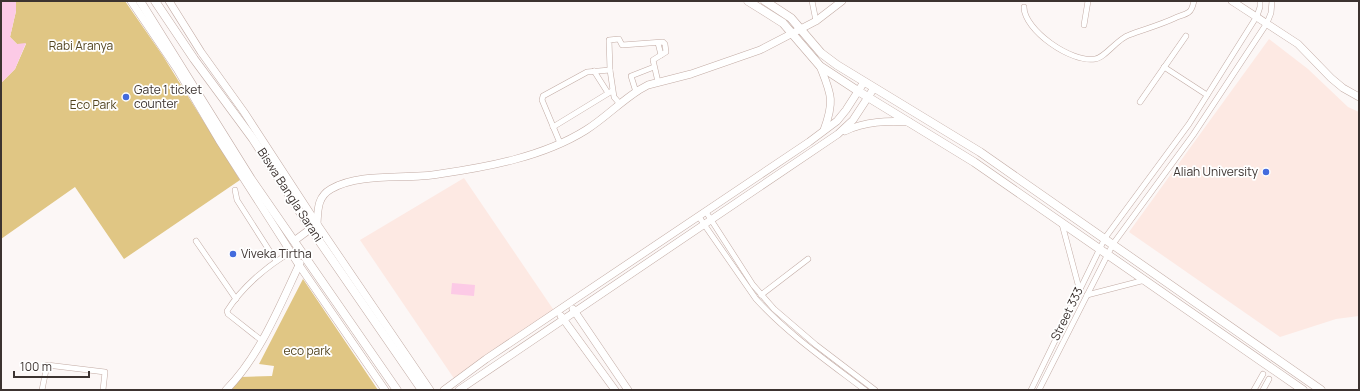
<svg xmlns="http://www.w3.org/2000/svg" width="1360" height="391" font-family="Manrope,sans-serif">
<rect width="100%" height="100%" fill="#fcf7f6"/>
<g fill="#fde9e3">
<polygon points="1269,39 1308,69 1348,107 1359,112 1359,316 1336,319 1280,337 1129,232"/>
<polygon points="464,178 555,312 455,380 360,240"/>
</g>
<g fill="#e0c684">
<polygon points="16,1 125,1 163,56 240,180 124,259 75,187 1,239 1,83 15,69 26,44 17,44 10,37 16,11"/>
<polygon points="303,279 378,390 229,390 241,377 272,376 274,366 259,364"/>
</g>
<g fill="#fccae6">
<polygon points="1,1 16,1 16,11 10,37 17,44 26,43 15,69 1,83"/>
<polygon points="452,283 475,285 474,296 451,294"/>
</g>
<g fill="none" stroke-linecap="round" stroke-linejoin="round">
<defs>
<g id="street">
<polyline points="812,1 816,21"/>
<path d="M1024,7C1024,30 1071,63 1095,59C1105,58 1117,39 1129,35C1145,29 1160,25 1175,18C1179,16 1185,15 1189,12C1192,10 1193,5 1194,1"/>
<polyline points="1084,25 1088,1"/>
<polyline points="658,43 661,55"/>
<polyline points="1164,67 1207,95"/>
<polyline points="610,70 609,40 619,39 622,45 663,42 665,44 666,52 653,60 658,82"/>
<polyline points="594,71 608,93"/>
<polyline points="636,92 631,76 654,67"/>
<polyline points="1140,102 1186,36"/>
<polyline points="553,127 612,91"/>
<polyline points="560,143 542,100 543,96 587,72 610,70 614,97 620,104"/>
<polyline points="235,190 237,200 276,261"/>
<polyline points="706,212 753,285 774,309 816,345 875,390"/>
<path d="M699,217L756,299C788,334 827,361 865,390"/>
<polyline points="1062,224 1079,288"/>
<polyline points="196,241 236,299"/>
<polyline points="761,295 808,259"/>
<polyline points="1087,295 1145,280"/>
<path d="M261,340L228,314L227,311C242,287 267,266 291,252"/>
<polyline points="42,390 47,365 105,372 103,390"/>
<polyline points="1031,390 1105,238 1189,124 1257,16 1260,7 1260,1"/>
<polyline points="1039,390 1113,244 1193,135 1267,23 1271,13 1272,1"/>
<polyline points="1254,390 1263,374"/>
<polyline points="1263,390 1269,379"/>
</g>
<g id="secondary">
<polyline points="131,1 177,69 219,140 299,265 385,390"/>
<polyline points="169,1 201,52 244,112 317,224 430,390"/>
<polyline points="1232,1 1298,44 1331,78 1343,88 1359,97"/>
<path d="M820,66C831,94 835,100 824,130"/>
<path d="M845,131C866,121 887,121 909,122"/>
<path d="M294,241L317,224C318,210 317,197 331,189C361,172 406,180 439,174C487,167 543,157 586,130C605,118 620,102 639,90L648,85L691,74L760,50L816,21L842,1"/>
<polyline points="573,309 628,390"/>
<polyline points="561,316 615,390"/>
<path d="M226,390C260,356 280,305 300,263"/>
<polyline points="444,390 486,359 809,142 837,121 846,110 864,82"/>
<polyline points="459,390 838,134 853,120 874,88"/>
</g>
<g id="primary">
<polyline points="140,1 251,179 397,390"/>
<polyline points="155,1 194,59 253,139 311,229 422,390"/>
<polyline points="748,1 783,23 820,66 858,91 974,162 1303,390"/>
<polyline points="765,1 791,18 821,53 837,65 980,152 1321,390"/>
</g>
</defs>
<use href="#street" stroke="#c2aba4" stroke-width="6"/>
<use href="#secondary" stroke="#c2aba4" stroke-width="8"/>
<use href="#primary" stroke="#c2aba4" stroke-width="9"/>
<use href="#street" stroke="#fff" stroke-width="5"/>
<use href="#secondary" stroke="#fff" stroke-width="7"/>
<use href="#primary" stroke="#fff" stroke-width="8"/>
</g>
<g fill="#436bdd" stroke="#fff" stroke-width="1.5">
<circle cx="126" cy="97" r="4"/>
<circle cx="1266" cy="172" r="4"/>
<circle cx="233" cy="254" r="4"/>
</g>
<g text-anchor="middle" stroke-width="3.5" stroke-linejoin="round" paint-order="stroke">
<g font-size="12" fill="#544622" stroke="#fff">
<text x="81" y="50">Rabi Aranya</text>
<text x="93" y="109">Eco Park</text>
<text x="307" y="355">eco park</text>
</g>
<g font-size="12" fill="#3c3330" stroke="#fff" text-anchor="start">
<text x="134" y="94">Gate 1 ticket<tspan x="134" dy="14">counter</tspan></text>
<text x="1258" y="176" text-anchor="end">Aliah University</text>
<text x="241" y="258">Viveka Tirtha</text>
</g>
<g font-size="12" fill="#3c3330" stroke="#fff">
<text transform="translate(290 195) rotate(57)" y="4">Biswa Bangla Sarani</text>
<text transform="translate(1067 314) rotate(-64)" y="4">Street 333</text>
</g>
</g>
<rect width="1360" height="391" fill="none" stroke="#3c3330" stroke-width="4"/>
<path d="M14 371v6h75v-6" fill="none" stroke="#3c3330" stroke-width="2"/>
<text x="20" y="371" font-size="12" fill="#3c3330" stroke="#ffffff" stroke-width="3" paint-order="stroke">100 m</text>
</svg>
